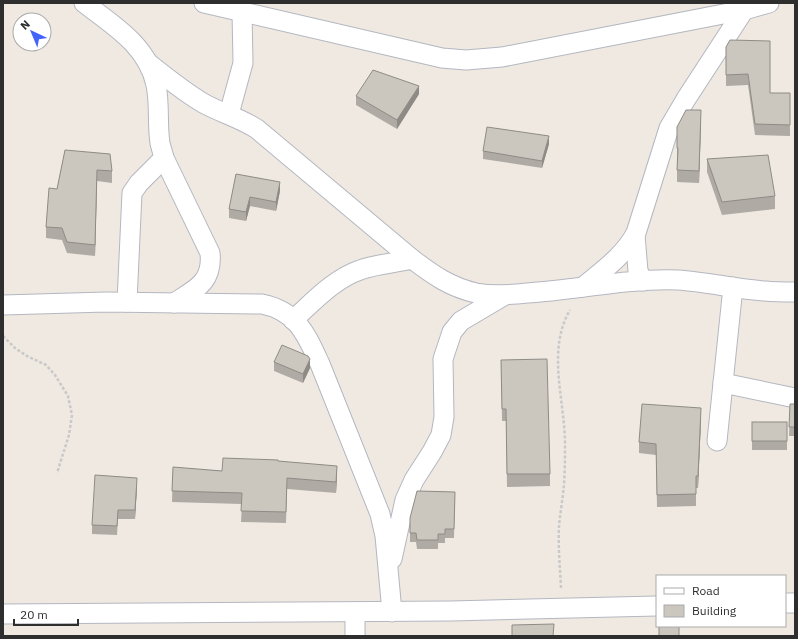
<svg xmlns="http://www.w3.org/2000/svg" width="798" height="639" font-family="'IBM Plex Sans',sans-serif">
<rect width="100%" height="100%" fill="#efe9e1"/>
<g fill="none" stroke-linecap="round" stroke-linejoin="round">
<defs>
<g id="street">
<path d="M84,3C113,25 148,46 156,85C160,104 157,124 160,143C161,148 163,153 164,158L210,253C213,282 196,289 174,303"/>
<polyline points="204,3 442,58 466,60 502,57 744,10 769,3"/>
<path d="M148,63C166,77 184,92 203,103C221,113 240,118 257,129L412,259C433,275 450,287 476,293C493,296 510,295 527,293C577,290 627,278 678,280C707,282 736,289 765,291C775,292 785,292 795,292"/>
<polyline points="229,114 243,63 242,12"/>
<polyline points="635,235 638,271 643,281"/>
<path d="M583,287C602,271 624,256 636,233L669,128L686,99L744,10"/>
<polyline points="127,302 132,193 139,183 164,158"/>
<path d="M3,305L106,302L262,304C297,311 306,334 320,364L380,514L385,536L392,612"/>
<path d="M293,320C314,301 334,279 360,270C376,264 396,263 412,259"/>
<polyline points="723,383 795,398"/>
<polyline points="717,441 733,287"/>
<polyline points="392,559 405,500 414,480 432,452 441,435 444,417 443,359 452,332 461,321 505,295"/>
<polyline points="785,603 795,603"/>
<polyline points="3,614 451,611 657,606"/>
<polyline points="355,636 355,612"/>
</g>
</defs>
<use href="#street" stroke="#b4b7c1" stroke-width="21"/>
<g stroke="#c9c9c9" stroke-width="2.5" stroke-dasharray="3 2" stroke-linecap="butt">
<polyline points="3,336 15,348 27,356 46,365 55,375 68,396 72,415 69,435 57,473"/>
<path d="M561,588C560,567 558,547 559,527C560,513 563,498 564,484C565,470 565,456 565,441C564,398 547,349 570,310"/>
</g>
<use href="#street" stroke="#fff" stroke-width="19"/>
</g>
<g fill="#afaba4">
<polygon points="726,47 770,93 790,93 790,136 755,135 748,85 726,86"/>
<polygon points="419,94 397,129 356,105 356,96"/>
<polygon points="701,122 699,183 677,182 677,127"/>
<polygon points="549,144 542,168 483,159 483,151"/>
<polygon points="65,150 112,171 112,183 97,181 95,256 67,253 62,240 46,238 46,227 57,189"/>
<polygon points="707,159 775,196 775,209 722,215 707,172"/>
<polygon points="236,174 280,191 276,211 250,206 246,221 229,218 229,209"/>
<polygon points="501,360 550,474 550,486 507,487 506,421 502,421"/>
<polygon points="274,362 310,368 303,383 274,371"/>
<polygon points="790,404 795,404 795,436 789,436"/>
<polygon points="701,419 698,488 696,488 696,506 657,507 656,455 639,453 639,442"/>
<rect x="752" y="422" width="35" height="28"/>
<polygon points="278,461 337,476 336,493 287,489 286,523 241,522 242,504 172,502 173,467 222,471"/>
<polygon points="137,487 135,519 118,519 117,535 92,534 92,525"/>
<polygon points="455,492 454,538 445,538 445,543 438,543 438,549 417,549 416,542 410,542 410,518"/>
</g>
<g fill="#8e8b86">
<polygon points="419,86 419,94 397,129 397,120"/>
<polygon points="701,110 701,122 699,183 699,171"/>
<polygon points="549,136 549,144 542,168 542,161"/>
<polygon points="97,170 97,181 95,256 95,245"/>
<polygon points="280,182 280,191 276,211 276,202"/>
<polygon points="250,197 250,206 246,221 246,212"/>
<polygon points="310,359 310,368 303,383 303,374"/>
<polygon points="701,408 701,419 698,488 698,476"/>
<polygon points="337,466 337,476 336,493 336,482"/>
<polygon points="137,478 137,487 135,519 135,510"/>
</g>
<g fill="#cbc7bf" stroke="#8e8b86">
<polygon points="730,40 770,41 770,93 790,93 790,125 755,124 748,74 726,75 726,47"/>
<polygon points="373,70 419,86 397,120 356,96"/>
<polygon points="686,110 701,110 699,171 677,170 678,148 677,148 677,127"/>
<polygon points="487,127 549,136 542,161 483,151"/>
<polygon points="65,150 110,154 112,171 97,170 95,245 67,242 62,228 46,227 49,188 57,189"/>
<polygon points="768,155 775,196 722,202 707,159"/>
<polygon points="236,174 280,182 276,202 250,197 246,212 229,209"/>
<polygon points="282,345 308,356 310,359 303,374 274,362"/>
<polygon points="547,359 550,474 507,474 506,409 502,409 501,360"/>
<polygon points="642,404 701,408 698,476 696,476 696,494 657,495 656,444 639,442"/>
<polygon points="790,404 795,404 795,427 789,427"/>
<rect x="752" y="422" width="35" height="19"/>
<polygon points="223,458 278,460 278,461 337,466 336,482 287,478 286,512 241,511 242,493 172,491 173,467 222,471"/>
<polygon points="95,475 137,478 135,510 118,510 117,526 92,525"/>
<polygon points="417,491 455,492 454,529 445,529 445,534 438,534 438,540 417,540 416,533 410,533 410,518"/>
<polygon points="554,624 553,636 512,636 512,625"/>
<rect x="659" y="626" width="20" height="10"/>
</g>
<rect width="798" height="639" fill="none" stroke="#2e2e2e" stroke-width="8"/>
<rect x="656" y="575" width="130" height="52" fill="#ffffff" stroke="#ababab"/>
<rect x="664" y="588" width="20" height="6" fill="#ffffff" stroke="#ababab"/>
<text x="692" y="595" font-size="12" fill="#2e2e2e">Road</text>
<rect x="664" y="605" width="20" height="12" fill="#cbc7bf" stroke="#ababab"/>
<text x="692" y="615" font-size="12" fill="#2e2e2e">Building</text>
<g transform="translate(32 32) rotate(316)"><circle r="19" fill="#ffffff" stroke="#ababab"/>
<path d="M0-3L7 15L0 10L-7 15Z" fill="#4264fb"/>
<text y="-6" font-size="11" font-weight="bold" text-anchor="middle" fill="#2e2e2e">N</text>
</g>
<path d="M14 619v6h64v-6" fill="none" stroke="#2e2e2e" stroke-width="2"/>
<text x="20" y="619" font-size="12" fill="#2e2e2e" stroke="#ffffff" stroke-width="3" paint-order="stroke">20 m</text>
</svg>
